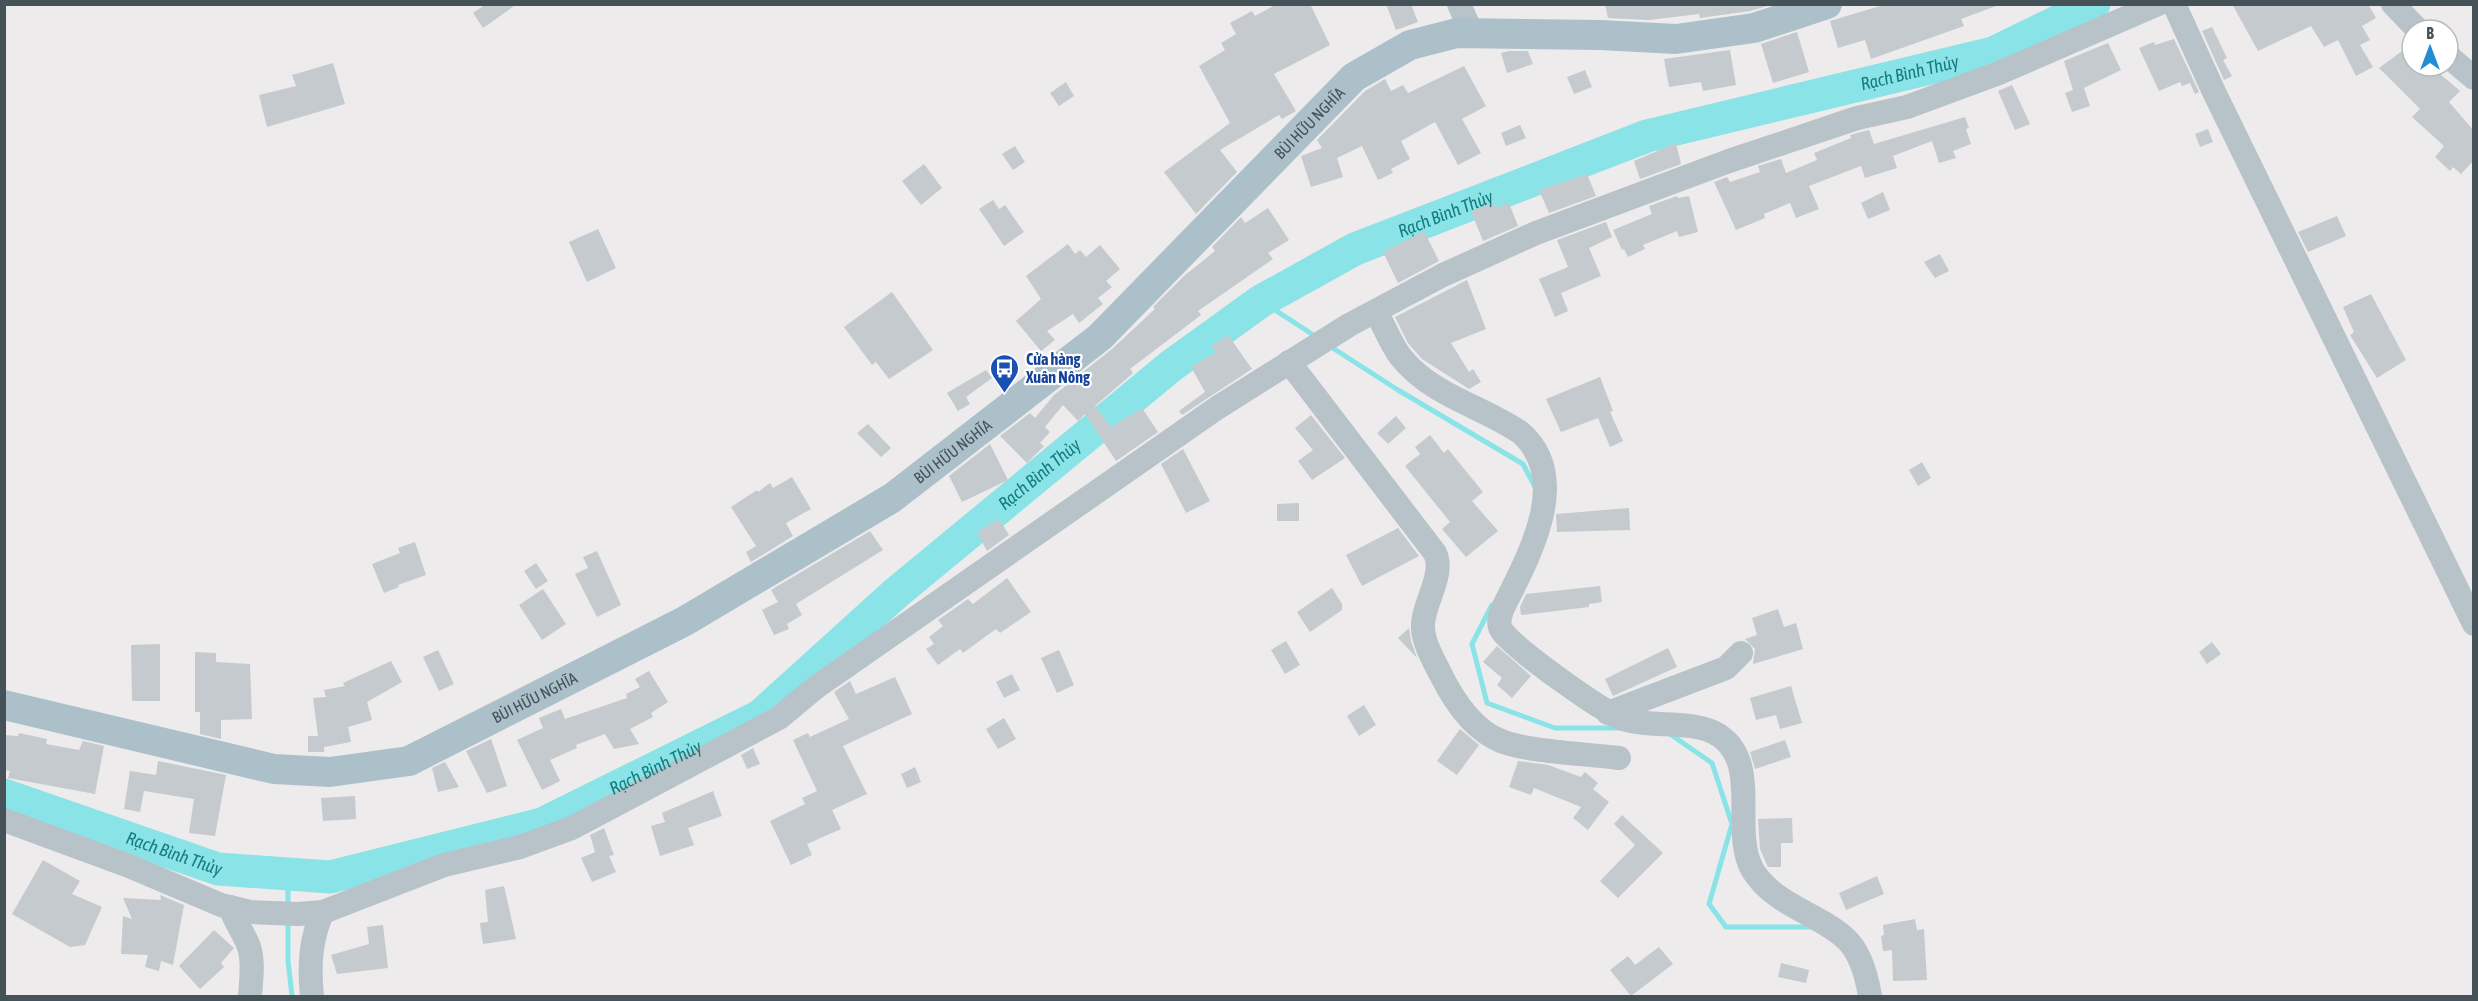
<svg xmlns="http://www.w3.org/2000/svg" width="2478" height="1001" font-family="'Asap Condensed',sans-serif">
<rect width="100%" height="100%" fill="#eeebec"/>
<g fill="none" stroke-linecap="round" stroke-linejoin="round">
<g stroke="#8ae3e6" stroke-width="5">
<polyline points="1261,301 1318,338"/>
<polyline points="1328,345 1398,390 1523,464 1535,487"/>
<polyline points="1492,605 1472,644 1487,703 1555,728 1620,728"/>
<polyline points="1670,734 1712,763 1732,824 1709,904 1726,927 1810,927"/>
<polyline points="288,874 288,908"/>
<polyline points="288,920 288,961 292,996"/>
</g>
<path stroke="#8ae3e6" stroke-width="33" id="s1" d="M4,795L218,869L330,877L542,824L760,716L896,593L1171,366L1261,301L1355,249L1647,136L1993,53L2094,4"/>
</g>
<g fill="#c5cace">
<polygon points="486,4 517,4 483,28 473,13"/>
<polygon points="1277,4 1310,4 1330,45 1274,74 1296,111 1282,119 1279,115 1220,150 1237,172 1196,214 1164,172 1230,123 1199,66 1225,50 1221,43 1236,34 1230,23 1252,11 1255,16"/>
<polygon points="1386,4 1411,4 1418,22 1396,30"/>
<polygon points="1605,4 1767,4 1767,6 1750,11 1700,18 1699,14 1649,20 1608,18"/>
<polygon points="1887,4 1996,4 1996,6 1961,19 1964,26 1871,59 1865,40 1838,48 1830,21"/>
<polygon points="2232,4 2368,4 2376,18 2362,26 2370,40 2360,45 2373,67 2356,76 2338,40 2324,47 2311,26 2258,51"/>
<polygon points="2212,27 2227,58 2223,60 2232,76 2224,80 2202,31"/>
<polygon points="1797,32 1809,72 1773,83 1761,44"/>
<polygon points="2174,39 2199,92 2195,94 2190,83 2182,86 2180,82 2159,91 2139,48 2154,42 2155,45"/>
<polygon points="2108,43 2121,70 2084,88 2090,106 2072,112 2065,93 2073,90 2064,61"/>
<polygon points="2405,49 2412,58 2412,66 2431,66 2460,91 2449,102 2474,131 2474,160 2461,174 2453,167 2450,171 2435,157 2444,146 2412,117 2420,109 2379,68"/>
<polygon points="1730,50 1736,85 1703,91 1701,82 1669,87 1664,59"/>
<polygon points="1509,51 1528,51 1533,64 1507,73 1501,53"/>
<polygon points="333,63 345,104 267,127 259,95 296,86 292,75"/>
<polygon points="1464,66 1486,106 1462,119 1481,153 1458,165 1435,122 1401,141 1410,159 1391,169 1393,173 1378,180 1362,146 1337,158 1343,177 1311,187 1301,156 1322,148 1317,140 1365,91 1385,79 1391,91 1403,85 1408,93"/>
<polygon points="1585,70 1592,87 1574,94 1567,77"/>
<polygon points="1066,82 1074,96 1059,106 1050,93"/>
<polygon points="2012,85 2030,124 2015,130 1998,91"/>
<polygon points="1965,117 1969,128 1966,129 1971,144 1953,151 1956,158 1939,163 1932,141 1893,156 1897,168 1865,178 1861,166 1809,186 1819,209 1796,218 1790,203 1764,214 1765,218 1736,230 1714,182 1727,177 1730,182 1760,172 1758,166 1781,159 1786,173 1817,160 1814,153 1851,138 1850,135 1861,132 1869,130 1874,144"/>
<polygon points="1520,125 1526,138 1506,146 1501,133"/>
<polygon points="2208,129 2213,142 2200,147 2195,134"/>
<polygon points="1676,143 1681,164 1640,179 1634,161"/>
<polygon points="1015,146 1025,162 1013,170 1002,154"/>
<polygon points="924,164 942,188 921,205 902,181"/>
<polygon points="1587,174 1596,196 1549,213 1539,190"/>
<polygon points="1883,192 1890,210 1868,219 1861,203"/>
<polygon points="1677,196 1678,198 1689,196 1698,232 1679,237 1677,231 1643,245 1645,249 1628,257 1624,249 1622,250 1613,230 1652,214 1649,206"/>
<polygon points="993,200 999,209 1005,205 1024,232 1004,246 979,209"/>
<polygon points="1494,202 1496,208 1509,203 1518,226 1483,241 1471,211"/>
<polygon points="1268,208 1289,240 1268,253 1273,259 1198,311 1201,315 1130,369 1133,373 1095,406 1111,427 1142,408 1158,432 1116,461 1085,414 1078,421 1063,405 1045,427 1050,432 1040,443 1044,446 1027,463 1000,436 1030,413 1035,418 1054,395 1112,349 1155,309 1153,307 1184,276 1215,251 1212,247 1241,217 1245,223"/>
<polygon points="2337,216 2346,236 2308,252 2298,232"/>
<polygon points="1606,222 1612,237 1589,248 1601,276 1561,293 1568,311 1555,317 1539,279 1568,267 1557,240"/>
<polygon points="598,229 616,268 587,282 569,242"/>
<polygon points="1424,231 1439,261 1398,283 1383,252"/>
<polygon points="1068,244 1075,254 1080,250 1086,257 1100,245 1120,269 1106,281 1112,287 1098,298 1103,304 1079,323 1073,314 1047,331 1055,340 1041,351 1016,321 1041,299 1026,276"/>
<polygon points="1940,254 1949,271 1935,278 1924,262"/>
<polygon points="1467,280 1486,329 1451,343 1469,372 1473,369 1481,382 1469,389 1422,359 1408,343 1395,317"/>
<polygon points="892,292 933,350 889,379 876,362 872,365 844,327"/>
<polygon points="2371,294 2406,360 2377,378 2350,335 2354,332 2343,307"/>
<polygon points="1228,335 1252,369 1182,415 1179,411 1205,392 1191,367 1216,352 1211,346"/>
<polygon points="986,370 992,378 966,397 970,404 958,411 947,393"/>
<polygon points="1600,377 1613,411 1610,412 1623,441 1610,447 1598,418 1561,432 1546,399"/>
<polygon points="1311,415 1345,458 1312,480 1298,461 1313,450 1295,428"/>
<polygon points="1396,416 1406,428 1388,444 1377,433"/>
<polygon points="868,424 891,448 881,457 857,433"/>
<polygon points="1430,435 1444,453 1448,449 1483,492 1472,501 1498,531 1466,557 1442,529 1450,522 1405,466 1420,454 1415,447"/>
<polygon points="990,444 1008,480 962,502 949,476"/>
<polygon points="1183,449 1210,501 1186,513 1161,464"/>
<polygon points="1922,462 1931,478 1918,486 1909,470"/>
<polygon points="792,477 811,509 786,523 793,536 751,562 746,552 756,546 731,507 757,490 758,492 770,483 773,488"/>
<polygon points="1299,503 1299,521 1277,521 1277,504"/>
<polygon points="1629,508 1630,530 1557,532 1556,514"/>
<polygon points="999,519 1009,535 987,551 977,532"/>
<polygon points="1398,528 1419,556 1362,586 1346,555"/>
<polygon points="870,531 883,550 796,604 802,615 787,624 789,629 774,635 762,610 778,602 771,590"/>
<polygon points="415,542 426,575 398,585 399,587 384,593 372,564 400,553 398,548"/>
<polygon points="597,551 621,605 597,617 575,574 588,568 583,557"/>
<polygon points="536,563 548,581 536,589 524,571"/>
<polygon points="1007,578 1031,612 1000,633 996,629 963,653 960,649 938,665 926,649 934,644 929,637 943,626 938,620 968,599 973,604"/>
<polygon points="1600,586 1602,602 1589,604 1589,607 1521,615 1520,607 1526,594"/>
<polygon points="1332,588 1342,604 1342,610 1310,632 1297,612"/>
<polygon points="543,589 566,624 542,640 519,605"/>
<polygon points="1778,609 1784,627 1796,623 1803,649 1753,664 1755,649 1745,639 1757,635 1752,618"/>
<polygon points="1409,628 1411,641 1417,658 1398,638"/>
<polygon points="1286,641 1300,665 1285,674 1271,650"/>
<polygon points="2212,642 2221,654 2207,664 2199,652"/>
<polygon points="160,644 160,701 132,701 131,645"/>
<polygon points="1497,646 1531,676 1512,698 1497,685 1502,678 1483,662"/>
<polygon points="1668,648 1677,667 1613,696 1605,679"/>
<polygon points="438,650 454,684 439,691 423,657"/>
<polygon points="1059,650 1074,685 1057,693 1041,658"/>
<polygon points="195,652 216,653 216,662 250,664 252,719 221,720 221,739 200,734 200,712 195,712"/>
<polygon points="391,661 402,682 367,702 372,720 348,727 351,742 324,747 324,752 308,752 308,736 318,736 313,698 326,697 324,690 345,686 343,683"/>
<polygon points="649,671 668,702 651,713 653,717 630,729 639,744 614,749 605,734 576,745 577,748 550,760 560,781 542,790 517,740 543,728 539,718 561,709 565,719 627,698 626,694 640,687 635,679"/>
<polygon points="1012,674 1020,690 1004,698 996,682"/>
<polygon points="895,677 912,714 843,746 867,794 832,810 841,829 807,844 812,855 791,865 770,821 805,804 802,798 817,791 793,740 808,733 810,737 849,719 834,692 850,681 856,694"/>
<polygon points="1791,686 1802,723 1780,729 1776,715 1756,720 1750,698"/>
<polygon points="1364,705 1376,725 1359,736 1347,716"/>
<polygon points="1004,718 1016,739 998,749 986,729"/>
<polygon points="1460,729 1479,745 1457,775 1437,761"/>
<polygon points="19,733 47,739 46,744 79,750 83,741 104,746 95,794 8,778 10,771 4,770 4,735 18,736"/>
<polygon points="491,739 507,786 487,793 466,751"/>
<polygon points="1785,740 1791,757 1755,769 1750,752"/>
<polygon points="753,748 760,764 747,769 741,755"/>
<polygon points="158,761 226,775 215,836 189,833 194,799 144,791 140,812 124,809 130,771 156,775"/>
<polygon points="1518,761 1548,765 1581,777 1585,772 1598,783 1593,789 1609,802 1588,830 1573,818 1581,807 1534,788 1531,795 1509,787"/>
<polygon points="445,762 459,787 438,792 432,768"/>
<polygon points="915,767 921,782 907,788 901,774"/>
<polygon points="713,791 722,816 688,828 694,845 660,856 651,826 665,822 662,813"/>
<polygon points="355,796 356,819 323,821 321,798"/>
<polygon points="1622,815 1663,853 1618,898 1600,881 1635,845 1614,824"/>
<polygon points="1792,818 1793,843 1781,843 1781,867 1768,867 1760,849 1758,819"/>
<polygon points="604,828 614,855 609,856 616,872 592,882 581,858 595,852 590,835"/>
<polygon points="43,860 80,881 72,894 102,907 85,945 70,947 12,914"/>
<polygon points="1877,876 1884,894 1846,910 1839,893"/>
<polygon points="504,886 516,939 483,944 480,923 488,922 485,890"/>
<polygon points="160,895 184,905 173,965 161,961 159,971 145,967 148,955 121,954 123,916 132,919 123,898 161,900"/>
<polygon points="1915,919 1917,930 1924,929 1927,980 1893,981 1892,950 1883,951 1881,936 1884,935 1883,925"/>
<polygon points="383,925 388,968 337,974 331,955 369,944 367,927"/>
<polygon points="214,930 234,948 221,963 224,967 200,989 179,966"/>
<polygon points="1659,947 1673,964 1631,996 1610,970 1628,956 1635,965"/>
<polygon points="1781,963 1809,970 1806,983 1778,977"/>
</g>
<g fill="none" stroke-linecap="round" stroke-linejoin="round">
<g stroke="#b7c3c8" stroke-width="24">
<polyline points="1459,4 1472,34"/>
<polyline points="2174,4 2214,92 2474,624"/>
<polyline points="2393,4 2418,30"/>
<polyline points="2448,56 2474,78"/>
<path d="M1376,311C1384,326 1390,342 1400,356C1430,395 1482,406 1521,433C1574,480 1526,561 1502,610C1500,617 1497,624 1502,631C1516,650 1601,711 1623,719C1651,728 1686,720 1713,732C1764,757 1730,828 1752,869C1773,905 1818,913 1846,939C1860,952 1867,978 1870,996"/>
<path d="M1289,362L1435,553C1445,574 1424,602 1423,624C1422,641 1433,659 1441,675C1454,701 1473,730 1501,741C1529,752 1588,754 1619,758"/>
<polyline points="1608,713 1726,668 1741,653"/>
<polyline points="4,820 129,866 221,905 250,912 298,914 323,912 444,865 520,847 572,828 779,718 815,688 1217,408 1349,325 1443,275 1536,233 1729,161 1857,118 1907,107 1999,73 2158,4"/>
<path d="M230,907C235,922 245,935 249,947C254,962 251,981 250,996"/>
<path d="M312,996C309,968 310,938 323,912"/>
</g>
<path stroke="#acc0ca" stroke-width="30" id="s2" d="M4,705L274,769L330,772L409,761L685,621L892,498L1100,337L1354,77L1410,45L1457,33L1600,35L1676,39L1754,28L1827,4"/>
</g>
<defs>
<symbol id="bus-pin" viewBox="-11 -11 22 30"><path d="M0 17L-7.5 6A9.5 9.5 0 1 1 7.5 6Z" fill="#1a4fb4" stroke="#fff"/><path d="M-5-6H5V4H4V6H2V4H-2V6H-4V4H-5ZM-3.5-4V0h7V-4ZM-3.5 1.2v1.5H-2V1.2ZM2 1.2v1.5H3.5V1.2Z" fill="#fff"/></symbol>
</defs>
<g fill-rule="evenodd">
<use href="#bus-pin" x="988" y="352" width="33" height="45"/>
</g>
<g text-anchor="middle" stroke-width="4.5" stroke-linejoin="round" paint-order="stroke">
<g font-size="16" fill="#455258" stroke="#fff">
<text dy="6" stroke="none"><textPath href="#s2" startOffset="1526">BÙI HỮU NGHĨA</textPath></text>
<text dy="6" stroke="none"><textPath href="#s2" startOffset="1040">BÙI HỮU NGHĨA</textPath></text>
<text dy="6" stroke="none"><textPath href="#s2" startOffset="554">BÙI HỮU NGHĨA</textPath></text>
</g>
<g font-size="16" font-weight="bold" fill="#164399" stroke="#fff" text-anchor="start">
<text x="1026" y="365">Cửa hàng<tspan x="1026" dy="18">Xuân Nông</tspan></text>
</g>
<g font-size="18" font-style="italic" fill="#137d80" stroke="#fff">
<text dy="6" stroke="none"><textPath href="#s1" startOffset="2142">Rạch Bình Thủy</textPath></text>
<text dy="6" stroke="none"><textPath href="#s1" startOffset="1656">Rạch Bình Thủy</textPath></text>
<text dy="6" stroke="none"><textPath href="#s1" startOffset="1170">Rạch Bình Thủy</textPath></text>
<text dy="6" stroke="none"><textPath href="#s1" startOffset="684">Rạch Bình Thủy</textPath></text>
<text dy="6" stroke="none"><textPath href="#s1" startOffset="180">Rạch Bình Thủy</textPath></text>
</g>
</g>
<rect width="2478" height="1001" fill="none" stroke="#455258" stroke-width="12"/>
<g transform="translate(2430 48)"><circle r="28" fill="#ffffff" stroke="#b5babc" stroke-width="1.5"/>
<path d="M0-4.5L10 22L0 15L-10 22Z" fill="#228ed1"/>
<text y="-9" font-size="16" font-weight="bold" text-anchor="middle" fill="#455258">B</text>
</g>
</svg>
